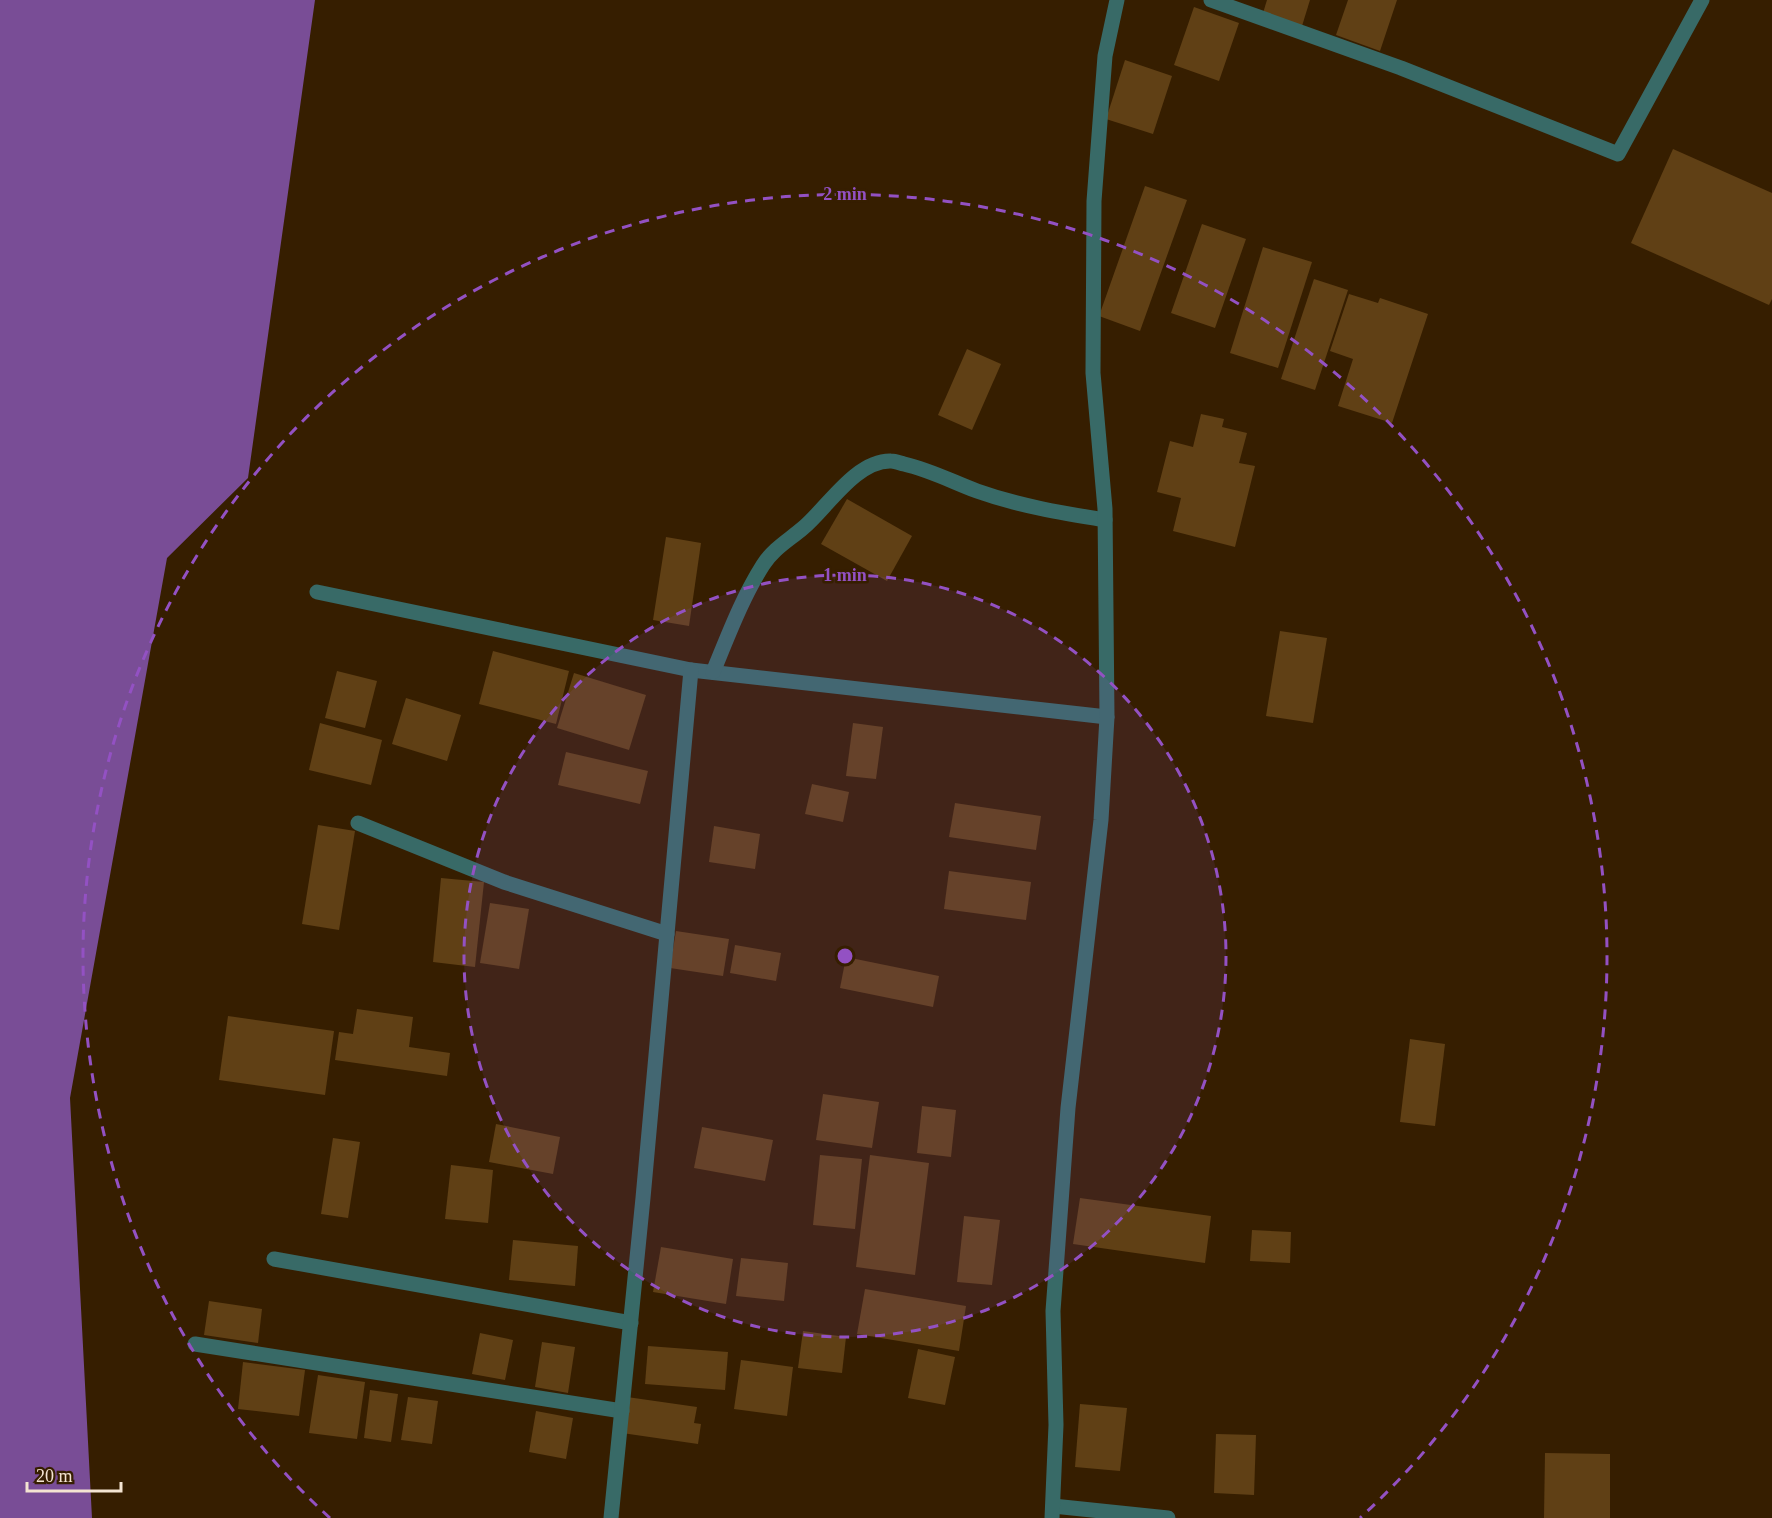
<svg xmlns="http://www.w3.org/2000/svg" width="1772" height="1518" font-family="'Times New Roman',serif">
<rect width="100%" height="100%" fill="#361e00"/>
<polygon fill="#794d96" points="0,0 315,0 248,478 167,558 70,1098 92,1518 0,1518"/>
<g fill="#604015">
<polygon points="1267,0 1310,0 1302,26 1263,13"/>
<polygon points="1348,0 1397,0 1380,51 1336,35"/>
<polygon points="1194,7 1239,23 1219,81 1174,65"/>
<polygon points="1125,60 1172,76 1153,134 1106,119"/>
<polygon points="1673,149 1772,193 1772,299 1769,305 1631,243"/>
<polygon points="1145,186 1187,200 1140,331 1099,316"/>
<polygon points="1202,224 1246,239 1215,328 1171,313"/>
<polygon points="1263,247 1312,262 1278,368 1230,353"/>
<polygon points="1314,279 1348,290 1315,390 1281,379"/>
<polygon points="1349,294 1378,303 1380,298 1428,314 1392,423 1338,406 1353,359 1330,351"/>
<polygon points="967,349 1001,364 972,430 938,415"/>
<polygon points="1201,414 1224,419 1222,427 1247,433 1239,463 1255,466 1235,547 1173,531 1181,498 1157,492 1170,441 1193,447"/>
<polygon points="847,499 912,536 887,581 821,544"/>
<polygon points="666,537 701,543 689,626 653,620"/>
<polygon points="1280,631 1327,638 1313,723 1266,716"/>
<polygon points="493,651 569,671 556,724 479,704"/>
<polygon points="337,671 377,681 365,728 325,718"/>
<polygon points="574,673 646,695 629,750 557,728"/>
<polygon points="406,698 461,715 447,761 392,744"/>
<polygon points="320,723 382,740 371,785 309,770"/>
<polygon points="853,723 883,727 876,779 846,776"/>
<polygon points="566,752 648,771 640,804 558,785"/>
<polygon points="812,784 849,792 843,822 805,814"/>
<polygon points="955,803 1041,816 1036,850 949,837"/>
<polygon points="318,825 355,831 339,930 302,924"/>
<polygon points="714,826 760,834 755,869 709,862"/>
<polygon points="949,871 1031,882 1026,920 944,909"/>
<polygon points="441,878 484,882 475,967 433,962"/>
<polygon points="490,903 529,909 519,969 480,963"/>
<polygon points="676,931 729,939 723,976 670,968"/>
<polygon points="735,945 781,953 776,981 730,973"/>
<polygon points="846,957 939,976 933,1007 840,988"/>
<polygon points="357,1009 413,1017 409,1047 450,1053 447,1076 335,1060 339,1032 353,1034"/>
<polygon points="228,1016 334,1031 325,1095 219,1080"/>
<polygon points="1410,1039 1445,1044 1435,1126 1400,1122"/>
<polygon points="823,1094 879,1102 872,1148 816,1140"/>
<polygon points="922,1106 956,1110 951,1157 917,1153"/>
<polygon points="496,1124 560,1137 553,1174 489,1162"/>
<polygon points="702,1127 773,1140 765,1181 694,1168"/>
<polygon points="333,1138 360,1142 348,1218 321,1214"/>
<polygon points="820,1155 862,1159 855,1229 813,1225"/>
<polygon points="870,1155 929,1163 915,1275 856,1267"/>
<polygon points="451,1165 493,1170 488,1223 445,1219"/>
<polygon points="1080,1198 1211,1216 1205,1263 1073,1244"/>
<polygon points="964,1216 1000,1220 992,1285 957,1282"/>
<polygon points="1252,1230 1291,1232 1290,1263 1250,1261"/>
<polygon points="513,1240 578,1246 575,1286 509,1280"/>
<polygon points="661,1247 733,1259 726,1304 653,1292"/>
<polygon points="741,1258 788,1263 784,1301 736,1296"/>
<polygon points="865,1289 966,1306 959,1351 857,1334"/>
<polygon points="209,1301 262,1309 258,1343 204,1335"/>
<polygon points="803,1331 846,1337 842,1373 798,1368"/>
<polygon points="480,1333 513,1340 505,1380 472,1374"/>
<polygon points="542,1342 575,1347 568,1393 535,1387"/>
<polygon points="648,1346 728,1352 725,1390 645,1384"/>
<polygon points="918,1349 955,1357 945,1405 908,1398"/>
<polygon points="741,1360 793,1367 787,1416 734,1409"/>
<polygon points="243,1362 305,1370 299,1416 238,1409"/>
<polygon points="318,1375 365,1382 357,1439 309,1433"/>
<polygon points="370,1390 398,1394 391,1442 364,1438"/>
<polygon points="408,1397 438,1401 432,1444 401,1440"/>
<polygon points="627,1397 697,1407 694,1423 701,1424 698,1444 622,1433"/>
<polygon points="1080,1404 1127,1408 1120,1471 1075,1467"/>
<polygon points="536,1411 573,1418 566,1459 529,1452"/>
<polygon points="1216,1434 1256,1435 1254,1495 1214,1493"/>
<polygon points="1545,1453 1610,1454 1610,1518 1544,1518"/>
</g>
<g fill="none" stroke-linecap="round" stroke-linejoin="round">
<g stroke="#386a67" stroke-width="15">
<polyline points="1211,0 1401,68 1618,154 1702,0"/>
<polyline points="317,592 691,670 1107,717"/>
<path d="M713,672C728,636 742,598 763,565C773,549 789,540 803,528C827,508 856,460 891,461C895,461 900,463 904,464C930,470 953,482 977,491C1019,506 1062,513 1105,520"/>
<polyline points="358,823 504,882 667,934"/>
<polyline points="274,1259 631,1323"/>
<polyline points="195,1344 622,1411"/>
<polyline points="1053,1506 1168,1518"/>
<polyline points="611,1518 643,1198 691,670"/>
<polyline points="1052,1518 1056,1425 1053,1311 1068,1108 1101,820 1107,717 1105,509 1093,373 1094,201 1105,56 1117,0"/>
</g>
</g>
<circle cx="845" cy="956" r="381" fill="#9351c3" fill-opacity=".12"/>
<g fill="none" stroke="#9351c3" stroke-width="3" stroke-dasharray="10 8">
<circle cx="845" cy="956" r="381"/>
<path d="M330 1518A762 762 0 1 1 1360 1518"/>
</g>
<circle cx="845" cy="956" r="9" fill="#9351c3" stroke="#361e00" stroke-width="3"/>
<g font-size="18" text-anchor="middle" font-weight="bold" fill="#9351c3" stroke="#361e00" stroke-width="5" stroke-linejoin="round" paint-order="stroke">
<text x="845" y="200">2 min</text>
<text x="845" y="581">1 min</text>
</g>
<path d="M27 1482v9h94v-9" fill="none" stroke="#f4e4d2" stroke-width="3"/>
<text x="36" y="1482" font-size="18" fill="#f4e4d2" stroke="#361e00" stroke-width="4.5" paint-order="stroke">20 m</text>
</svg>
